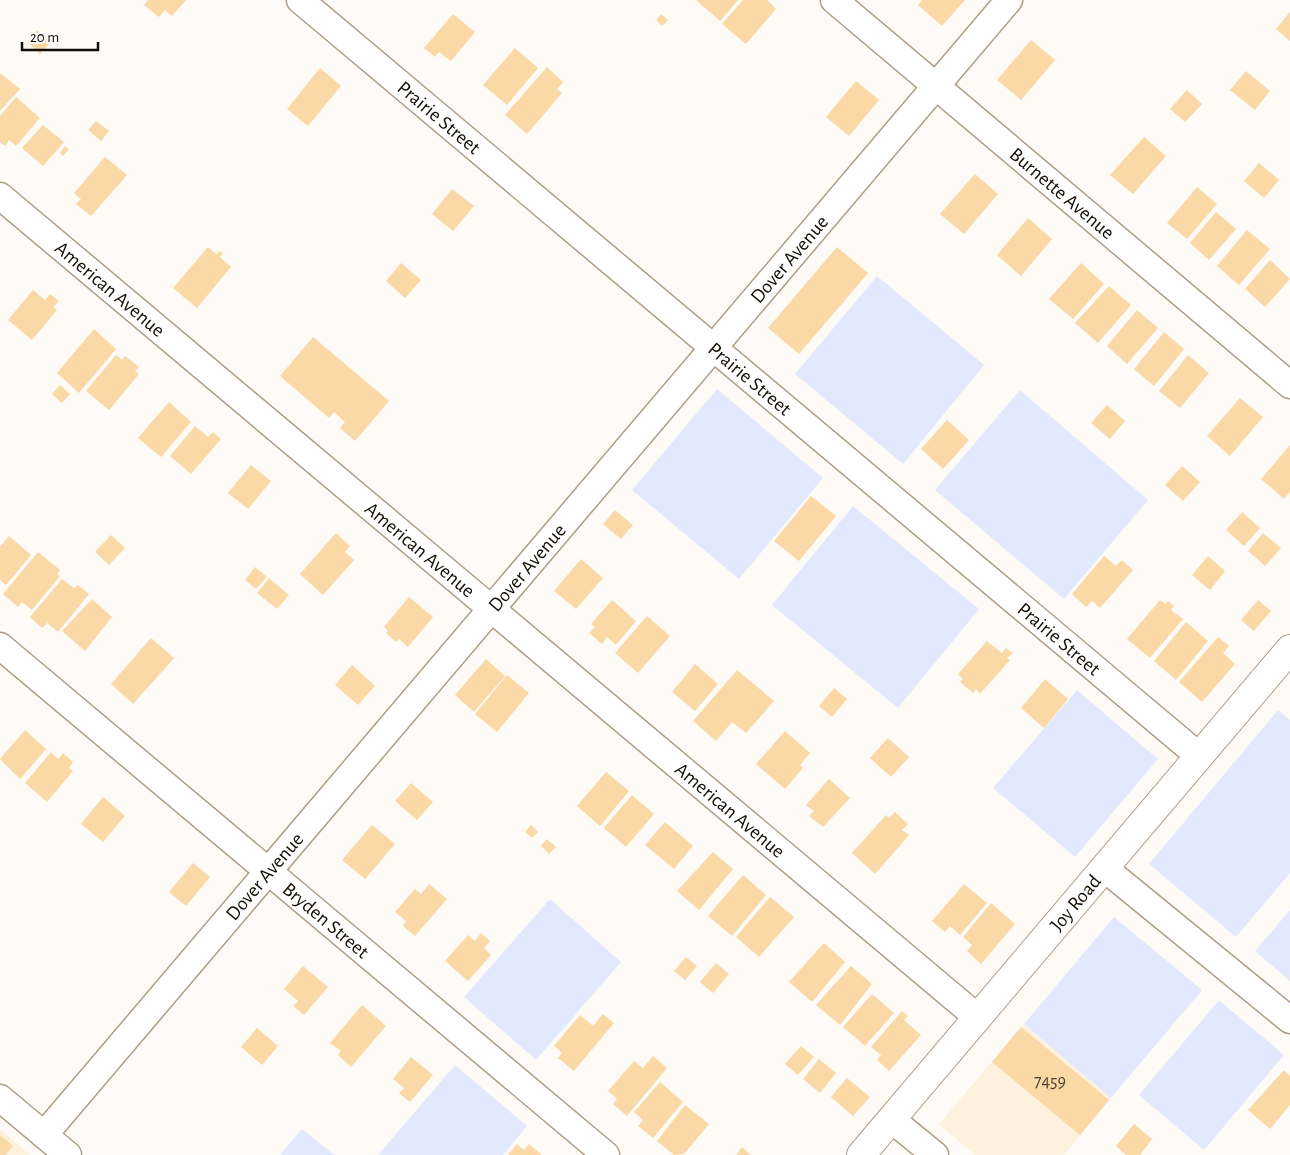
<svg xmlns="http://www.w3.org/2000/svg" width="1290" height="1155" font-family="'Alegreya Sans',sans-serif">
<rect width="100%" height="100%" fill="#fefbf6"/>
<g fill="#fef1dd">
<polygon points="1024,1024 1111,1098 1064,1155 975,1155 939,1124"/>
<polygon points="0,1129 30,1155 0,1155"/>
</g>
<g fill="#e2e9fe">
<polygon points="877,276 984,365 903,464 795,374"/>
<polygon points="717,389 823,478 739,579 632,490"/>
<polygon points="1020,390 1148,500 1064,599 935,490"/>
<polygon points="853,506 979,609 898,708 772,605"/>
<polygon points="1077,690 1158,759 1075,857 993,788"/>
<polygon points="1278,710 1290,720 1290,873 1236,937 1149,864"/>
<polygon points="550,899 621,962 536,1060 464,997"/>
<polygon points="1290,910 1290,981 1255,951"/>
<polygon points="1114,917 1202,990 1111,1098 1024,1024"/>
<polygon points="1219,1000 1284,1055 1204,1150 1139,1095"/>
<polygon points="455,1065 527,1126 503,1155 378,1155"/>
<polygon points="302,1129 334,1155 280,1155"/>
</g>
<g fill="#fad9a7">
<polygon points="148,0 186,0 172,16 165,10 159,17 144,5"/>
<polygon points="696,0 738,0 720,21"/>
<polygon points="743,0 767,0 776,9 746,44 722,24"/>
<polygon points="922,0 965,0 942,26 918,5"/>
<polygon points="1290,12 1290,41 1276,29"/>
<polygon points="453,14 475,32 451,61 439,52 435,57 424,48"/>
<polygon points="661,14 668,20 662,26 656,20"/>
<polygon points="37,30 51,42 40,54 27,42"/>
<polygon points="1031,40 1055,60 1021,100 997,80"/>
<polygon points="515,48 538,68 507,105 483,85"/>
<polygon points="547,67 563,82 557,89 562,93 527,134 505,115"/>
<polygon points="320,68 341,86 308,126 287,109"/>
<polygon points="1246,71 1270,91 1255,110 1230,90"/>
<polygon points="0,73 20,89 0,111"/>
<polygon points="856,81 879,100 849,136 826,117"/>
<polygon points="1187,90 1202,104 1185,122 1170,109"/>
<polygon points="16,97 40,118 16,146 9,140 5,146 0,142 0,116"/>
<polygon points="96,121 109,131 101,141 88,130"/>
<polygon points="43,125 64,142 43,166 22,148"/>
<polygon points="1144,137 1166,156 1133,194 1110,175"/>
<polygon points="65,146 69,149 63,156 60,153"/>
<polygon points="105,157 127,175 91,216 76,204 81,199 74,193"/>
<polygon points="1259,163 1279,180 1264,198 1244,181"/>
<polygon points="975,174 998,194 964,234 940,214"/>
<polygon points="1197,187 1217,204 1187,239 1167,223"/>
<polygon points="452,189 474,206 453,231 432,214"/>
<polygon points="1216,212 1236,229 1209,260 1190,243"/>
<polygon points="1028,218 1052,239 1021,276 997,255"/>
<polygon points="1247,230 1270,249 1239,285 1217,266"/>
<polygon points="208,247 216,254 220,251 223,253 220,257 231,267 197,308 173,288"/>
<polygon points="837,247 868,273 799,354 768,328"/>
<polygon points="1270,260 1290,279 1265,307 1245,289"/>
<polygon points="401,263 421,280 405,298 386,281"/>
<polygon points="1081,263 1104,284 1073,319 1049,299"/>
<polygon points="1109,286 1131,305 1098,343 1075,323"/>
<polygon points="33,290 45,300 50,294 59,301 53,307 57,310 32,340 8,320"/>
<polygon points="1137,310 1158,328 1127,364 1107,346"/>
<polygon points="94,329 116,349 79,393 57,373"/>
<polygon points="1164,332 1184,349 1154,386 1134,369"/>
<polygon points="313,337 389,401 355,441 340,428 345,422 334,412 329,418 280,376"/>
<polygon points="116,355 122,360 125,356 139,367 135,371 139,374 109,410 86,391"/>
<polygon points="1188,355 1209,373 1180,408 1159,391"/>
<polygon points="60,385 70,394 62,403 52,394"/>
<polygon points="1240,398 1263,417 1230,456 1207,436"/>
<polygon points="169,402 191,422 161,457 138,438"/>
<polygon points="1107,405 1125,421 1110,439 1091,423"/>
<polygon points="947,420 969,440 943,469 921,449"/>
<polygon points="195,426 208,437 213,432 221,439 191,474 170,456"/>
<polygon points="1290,445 1290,492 1284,499 1261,479"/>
<polygon points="251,465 271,481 248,509 228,493"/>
<polygon points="1182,466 1200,482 1183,501 1165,485"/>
<polygon points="811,496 836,516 799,561 774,541"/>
<polygon points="615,510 633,525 621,539 603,524"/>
<polygon points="1242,512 1260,528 1244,546 1226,530"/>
<polygon points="336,533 350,546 345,552 354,560 323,595 300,574"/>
<polygon points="1263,533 1281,548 1265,566 1248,551"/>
<polygon points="111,535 125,548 109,565 95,552"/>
<polygon points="9,536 31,555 6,585 0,580 0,547"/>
<polygon points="38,552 60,570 57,574 60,576 32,610 22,602 18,607 3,594"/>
<polygon points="1104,556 1116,566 1122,560 1133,570 1100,608 1092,601 1086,607 1072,594"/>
<polygon points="1208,556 1225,571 1210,590 1192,575"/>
<polygon points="581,559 603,578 576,609 554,591"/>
<polygon points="255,567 267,577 256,589 245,580"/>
<polygon points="269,578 289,595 277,609 257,593"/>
<polygon points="62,579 74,588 78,585 89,594 58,632 47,623 42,628 30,617"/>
<polygon points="409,597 433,617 408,647 399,639 396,642 386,633 388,631 384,627"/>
<polygon points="92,599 112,617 85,651 62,631"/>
<polygon points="612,600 636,621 616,645 607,637 602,644 589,633 595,627 591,624"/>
<polygon points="1160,600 1165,604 1168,601 1174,606 1171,610 1183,619 1150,658 1127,639"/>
<polygon points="1258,600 1271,611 1254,631 1241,620"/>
<polygon points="647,616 670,636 638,673 615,653"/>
<polygon points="1186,622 1208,641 1176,680 1154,661"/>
<polygon points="1218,637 1229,646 1223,653 1235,664 1202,702 1179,682"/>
<polygon points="151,638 174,658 133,704 111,684"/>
<polygon points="987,641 1002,653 1006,648 1013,653 1007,658 1010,660 980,694 976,689 973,693 960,682 963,679 958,674"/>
<polygon points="486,659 505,676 474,712 455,695"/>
<polygon points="695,664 718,684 695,711 672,692"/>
<polygon points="352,665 375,686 358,705 335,685"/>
<polygon points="737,670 774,701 746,733 732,722 716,741 693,721"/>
<polygon points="507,675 529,693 497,732 475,714"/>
<polygon points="1045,679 1068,699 1044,728 1021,708"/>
<polygon points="834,688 847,699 832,717 819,706"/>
<polygon points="25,730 46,749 20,779 0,759"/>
<polygon points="785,731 810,753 800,765 803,768 785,789 756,764"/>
<polygon points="888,738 909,757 891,777 870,758"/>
<polygon points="51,752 58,759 63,753 73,762 69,768 73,771 47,802 25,783"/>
<polygon points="606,772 629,791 600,826 577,806"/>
<polygon points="829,779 850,798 823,827 809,816 814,811 806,805"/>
<polygon points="411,783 433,802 417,820 395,801"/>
<polygon points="632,795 654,814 626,847 604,828"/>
<polygon points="103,797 125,816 103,842 81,824"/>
<polygon points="895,812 908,824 902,830 909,835 875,874 852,853 886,815 889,818"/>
<polygon points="665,822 693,846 674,869 645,845"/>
<polygon points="372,825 395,844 365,879 342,860"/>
<polygon points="531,825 538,832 532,838 525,832"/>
<polygon points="547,839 556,847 549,854 541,846"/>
<polygon points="713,852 733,869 699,910 677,891"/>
<polygon points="193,863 210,877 186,906 169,892"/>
<polygon points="743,875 766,895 732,936 708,916"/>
<polygon points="429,884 447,899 415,936 403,926 406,921 395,912 415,889 421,894"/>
<polygon points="964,884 987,903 960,935 950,926 945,932 932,921"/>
<polygon points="770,897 794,917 759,957 736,937"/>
<polygon points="991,903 1015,924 981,964 967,951 972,945 963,937"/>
<polygon points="481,933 490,941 484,948 491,955 468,981 445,961 468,935 475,941"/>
<polygon points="824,943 845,962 812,1002 789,982"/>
<polygon points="686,957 697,966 685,980 674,971"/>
<polygon points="716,963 729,974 713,993 700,982"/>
<polygon points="303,966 328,987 304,1015 293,1006 298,1001 284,989"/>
<polygon points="851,966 872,984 840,1025 816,1005"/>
<polygon points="872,994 894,1013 865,1046 843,1027"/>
<polygon points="362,1005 386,1026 351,1067 338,1055 341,1051 330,1043"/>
<polygon points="902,1011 908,1016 904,1020 921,1035 889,1071 877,1060 881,1055 871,1047"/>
<polygon points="603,1014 614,1023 574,1071 558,1058 562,1053 554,1046 580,1015 593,1026"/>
<polygon points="1021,1027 1109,1100 1080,1135 992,1062"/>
<polygon points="257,1028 278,1046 262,1065 241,1047"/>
<polygon points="801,1046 814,1057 798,1075 785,1064"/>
<polygon points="653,1056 667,1068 627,1116 613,1104 617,1099 608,1091 634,1061 643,1068"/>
<polygon points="411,1057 433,1075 410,1102 399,1093 404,1088 393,1079"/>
<polygon points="819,1059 836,1073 820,1093 803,1079"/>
<polygon points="1284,1070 1290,1076 1290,1105 1270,1129 1248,1110"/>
<polygon points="847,1078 870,1097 853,1116 831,1097"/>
<polygon points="660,1082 683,1102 653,1138 638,1126 643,1120 634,1112"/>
<polygon points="685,1105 709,1124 684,1154 674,1155 657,1141"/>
<polygon points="1134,1124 1152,1139 1140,1155 1126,1155 1116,1146"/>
<polygon points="0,1135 13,1146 5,1155 0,1155"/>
<polygon points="517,1144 524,1150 529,1144 542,1155 508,1155"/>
<polygon points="742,1147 751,1155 736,1155"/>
</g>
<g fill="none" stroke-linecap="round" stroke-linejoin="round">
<defs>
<g id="street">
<path id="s1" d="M300,0L1199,756"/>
<path id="s2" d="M834,0L1290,385"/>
<path id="s3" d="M0,196L977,1017"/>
<path id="s4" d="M0,646L606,1155"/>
<polyline points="1104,868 1290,1020"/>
<polyline points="0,1098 68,1155"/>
<polyline points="891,1119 935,1155"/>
<path id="s5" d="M44,1135L1009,0"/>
</g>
<g id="secondary">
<path id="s6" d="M861,1155L1290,649"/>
</g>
</defs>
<use href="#street" stroke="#ae9e86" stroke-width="29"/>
<use href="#secondary" stroke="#ae9e86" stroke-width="30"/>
<use href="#street" stroke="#fff" stroke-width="26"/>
<use href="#secondary" stroke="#fff" stroke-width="28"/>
</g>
<g text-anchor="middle" stroke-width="4.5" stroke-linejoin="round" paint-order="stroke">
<g font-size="18" fill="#4b3f2d">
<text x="1050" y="1087">7459</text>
</g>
<g font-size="20" fill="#110c04" stroke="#fff">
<text dy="7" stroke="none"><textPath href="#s1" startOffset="182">Prairie Street</textPath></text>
<text dy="7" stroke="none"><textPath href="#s2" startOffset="299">Burnette Avenue</textPath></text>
<text dy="7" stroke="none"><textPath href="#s5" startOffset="1150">Dover Avenue</textPath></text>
<text dy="7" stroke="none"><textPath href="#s3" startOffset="144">American Avenue</textPath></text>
<text dy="7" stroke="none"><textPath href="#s1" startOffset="588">Prairie Street</textPath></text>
<text dy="7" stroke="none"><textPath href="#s3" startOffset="549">American Avenue</textPath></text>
<text dy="7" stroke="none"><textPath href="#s5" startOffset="745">Dover Avenue</textPath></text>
<text dy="7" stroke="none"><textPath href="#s1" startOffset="992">Prairie Street</textPath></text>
<text dy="7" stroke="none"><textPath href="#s3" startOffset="954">American Avenue</textPath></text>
<text dy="7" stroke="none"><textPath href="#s5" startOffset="340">Dover Avenue</textPath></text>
<text dy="7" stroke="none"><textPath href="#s6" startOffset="331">Joy Road</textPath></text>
<text dy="7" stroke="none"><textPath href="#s4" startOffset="426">Bryden Street</textPath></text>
</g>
</g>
<path d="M22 42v8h76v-8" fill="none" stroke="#110c04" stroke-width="2.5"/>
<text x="30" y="42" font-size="15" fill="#110c04" stroke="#ffffff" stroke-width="4" paint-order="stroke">20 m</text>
</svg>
